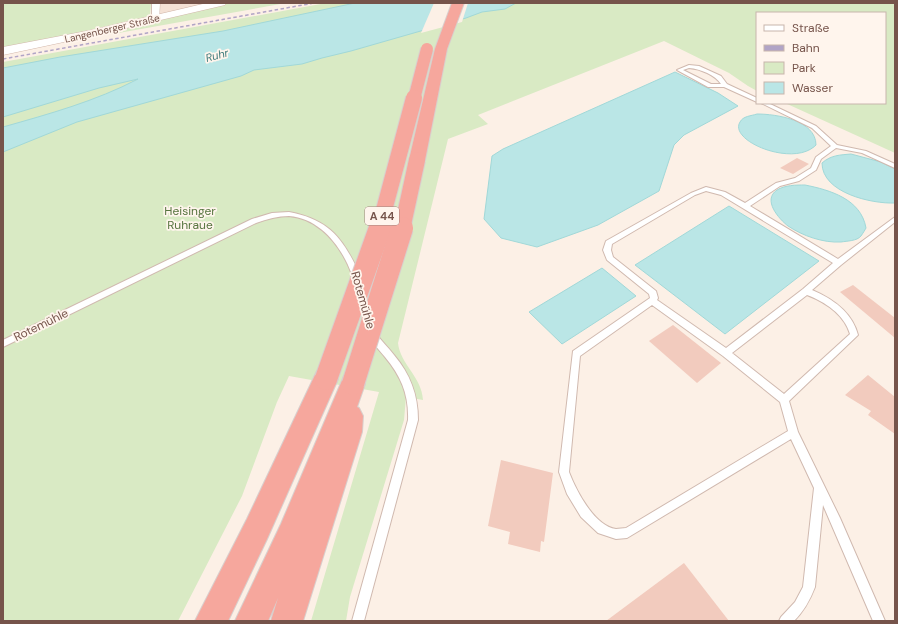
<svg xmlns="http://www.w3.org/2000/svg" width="898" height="624" font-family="'DM Sans',sans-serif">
<rect width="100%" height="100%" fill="#fcf0e6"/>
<polygon fill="#f4e1d5" points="157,3 193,3 194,4 215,3 159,15"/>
<g fill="#d9eac4">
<polygon points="3,3 151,3 150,16 3,50"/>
<polygon points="227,3 286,3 113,34 92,34"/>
<path d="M326,3H895V153L785,103H885V13H757V91L748,86L729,73L664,41L478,115L488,124L448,139L398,343C400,364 422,377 423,400L406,397L404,420L350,597L346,621H311L379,392L289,376L277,402L242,496L178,621H3V62Z"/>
</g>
<g fill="#bae6e6" stroke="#a1d8d8">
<path d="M355,3H516L505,9L482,12L466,18L351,51L322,58L302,64L254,70L241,76L77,122L3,152V127C49,114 96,101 138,79L99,88L3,117V68L60,57L223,31Z"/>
<polygon points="675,72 718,93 738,106 684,135 674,145 659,191 598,225 537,247 501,238 484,219 492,156 503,149"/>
<path d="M757,114C776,114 816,120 816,145C794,168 728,141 740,122C743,116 751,116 757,114Z"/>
<path d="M851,154L881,162L895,169V203C872,204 822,193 822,163C831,155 840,155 851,154Z"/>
<path d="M805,185C830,190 861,199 866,228C865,230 863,233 861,236C857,241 847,241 841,242C823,243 803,236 788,226C779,219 762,200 777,190C785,185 796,185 805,185Z"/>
<polygon points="729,206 819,261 725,334 635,265"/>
<polygon points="602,268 636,296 562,344 529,312"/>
</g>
<polygon fill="#fcf0e6" points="434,3 468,3 462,22 421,33"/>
<g fill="#f2cbbe">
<polygon points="797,158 809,164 793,174 780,168"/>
<polygon points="853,285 895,318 895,338 840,292"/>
<polygon points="673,325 721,363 697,383 649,341"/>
<polygon points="868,375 895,397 895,434 868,415 871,411 845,395"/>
<polygon points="501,460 553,473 544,542 541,541 540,552 508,544 510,532 488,526"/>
<polygon points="684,563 729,621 606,621"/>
</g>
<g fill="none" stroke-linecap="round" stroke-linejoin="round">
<defs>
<g id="service">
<path d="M689,65L699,66L721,76L727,84L757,98V102L724,87H708L677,70ZM689,68C701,69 715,75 721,84H711L683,70Z"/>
<path d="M761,103H768L816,126L837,145L866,151L895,164V168L862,153L836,148L821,159L816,170L799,181L780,186L750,206L838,259L895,217V222L841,265L812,290C833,299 852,312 858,335L789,401L798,432L840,518L885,621H873L823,505L815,587C810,600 804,611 794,621H779L781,617L795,602L803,587L814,488L791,439L627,538L616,539L598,533L581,517L567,494L559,472L573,351L650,298L649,294L607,260L603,250L606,241L691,193L706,187L725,192L745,203L776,183L795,178L811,168L816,157L831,146L812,128ZM706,191L721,195L833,263L803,289L726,348L657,300L658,298L656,291L613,257L611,250L612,244L695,195ZM807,295C825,302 844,314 850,334L784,394L732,353ZM652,305L723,356L780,402L788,431L626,528C623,528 619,529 616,529C594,526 576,490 569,472L580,356Z"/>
<path d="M289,212C331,220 344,240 361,277L360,279H354C351,273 349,266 345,259C334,238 315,218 289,216C278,216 267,219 256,223L3,347V340L252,219L272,213Z"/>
<path d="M373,332L376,333C381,341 388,347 394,355C410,374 418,394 418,420L364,621H352L408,420C409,395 401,376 385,357C380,351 374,345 370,337L369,335L370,333Z"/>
</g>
<polygon id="minor" points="152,3 160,3 159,20 156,20 152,18"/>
<polygon id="secondary" points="207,3 226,3 225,5 92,36 3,55 3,47 92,30"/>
<g id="motorway">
<polygon points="452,3 464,3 447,49 425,160 423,164 417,165 411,164 409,160 435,49"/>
<polygon points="326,368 335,371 338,379 267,539 228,621 195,621 247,519 317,371"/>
<polygon points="353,373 362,376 365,384 357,407 359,408 363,416 362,432 303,621 271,621 278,598 268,621 235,621 281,524 344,376"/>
</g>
</defs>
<use href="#service" stroke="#d0b9af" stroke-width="2"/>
<use href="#minor" stroke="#d0b9af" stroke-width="1"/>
<use href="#secondary" stroke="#d3b8ac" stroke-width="1"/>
<use href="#motorway" stroke="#d9cfcd" stroke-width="2"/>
<use href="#service" fill="#fff" fill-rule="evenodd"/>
<use href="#minor" fill="#fff" fill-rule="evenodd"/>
<use href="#secondary" fill="#fff" fill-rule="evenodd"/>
<use href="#motorway" fill="#f6a79d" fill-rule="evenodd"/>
<polyline stroke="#b1a4c6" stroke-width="1.5" stroke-dasharray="3.5 2.5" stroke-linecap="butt" points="3,59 314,3"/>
<defs>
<polyline id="motorway-bridge-far2" points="414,99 427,49"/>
<g id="motorway-bridge-far1">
<polyline points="379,229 414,98"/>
<polyline points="402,229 417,160"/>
</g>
<g id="motorway-bridge">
<polyline points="326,379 380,228"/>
<polyline points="353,384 402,228"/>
</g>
</defs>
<use href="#motorway-bridge-far2" stroke="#d9cfcd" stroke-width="14" stroke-linecap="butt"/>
<use href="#motorway-bridge-far1" stroke="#d9cfcd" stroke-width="18" stroke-linecap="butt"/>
<use href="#motorway-bridge" stroke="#d9cfcd" stroke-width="24" stroke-linecap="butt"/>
<use href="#motorway-bridge-far2" stroke="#f6a79d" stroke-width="12"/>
<use href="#motorway-bridge-far1" stroke="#f6a79d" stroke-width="16"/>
<use href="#motorway-bridge" stroke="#f6a79d" stroke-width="22"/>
</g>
<g text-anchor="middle" stroke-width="3.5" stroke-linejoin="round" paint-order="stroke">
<g font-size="10" fill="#76544b" stroke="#fff5ed">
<text transform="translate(112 28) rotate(-13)" y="4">Langenberger Straße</text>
</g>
<g font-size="11" font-style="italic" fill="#3e7a7b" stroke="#fff5ed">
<text transform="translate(217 55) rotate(-15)" y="4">Ruhr</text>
</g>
<rect fill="#fff5ed" stroke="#9f847c" stroke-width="1" x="365" y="207" width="34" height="18" rx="3"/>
<g font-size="11" font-weight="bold" fill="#76544b">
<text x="382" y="220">A 44</text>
</g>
<g font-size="12" fill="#587540" stroke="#fff5ed">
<text x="190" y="215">Heisinger<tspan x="190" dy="14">Ruhraue</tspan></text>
</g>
<g font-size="12" fill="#76544b" stroke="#fff5ed">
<text transform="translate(363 300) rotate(74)" y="4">Rotemühle</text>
<text transform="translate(41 325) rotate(-26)" y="4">Rotemühle</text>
</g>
</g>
<rect width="898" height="624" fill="none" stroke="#76544b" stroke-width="8"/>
<rect x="756" y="12" width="130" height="92" fill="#fff5ed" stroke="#c8b5ac"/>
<rect x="764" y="25" width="20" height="6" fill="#ffffff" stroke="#c8b5ac"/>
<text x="792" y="32" font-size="12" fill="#76544b">Straße</text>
<rect x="764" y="45" width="20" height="6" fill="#b1a4c6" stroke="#c8b5ac"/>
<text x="792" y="52" font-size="12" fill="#76544b">Bahn</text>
<rect x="764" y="62" width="20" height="12" fill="#d9eac4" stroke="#c8b5ac"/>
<text x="792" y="72" font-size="12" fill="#76544b">Park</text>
<rect x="764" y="82" width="20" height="12" fill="#bae6e6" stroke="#c8b5ac"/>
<text x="792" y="92" font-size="12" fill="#76544b">Wasser</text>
</svg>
